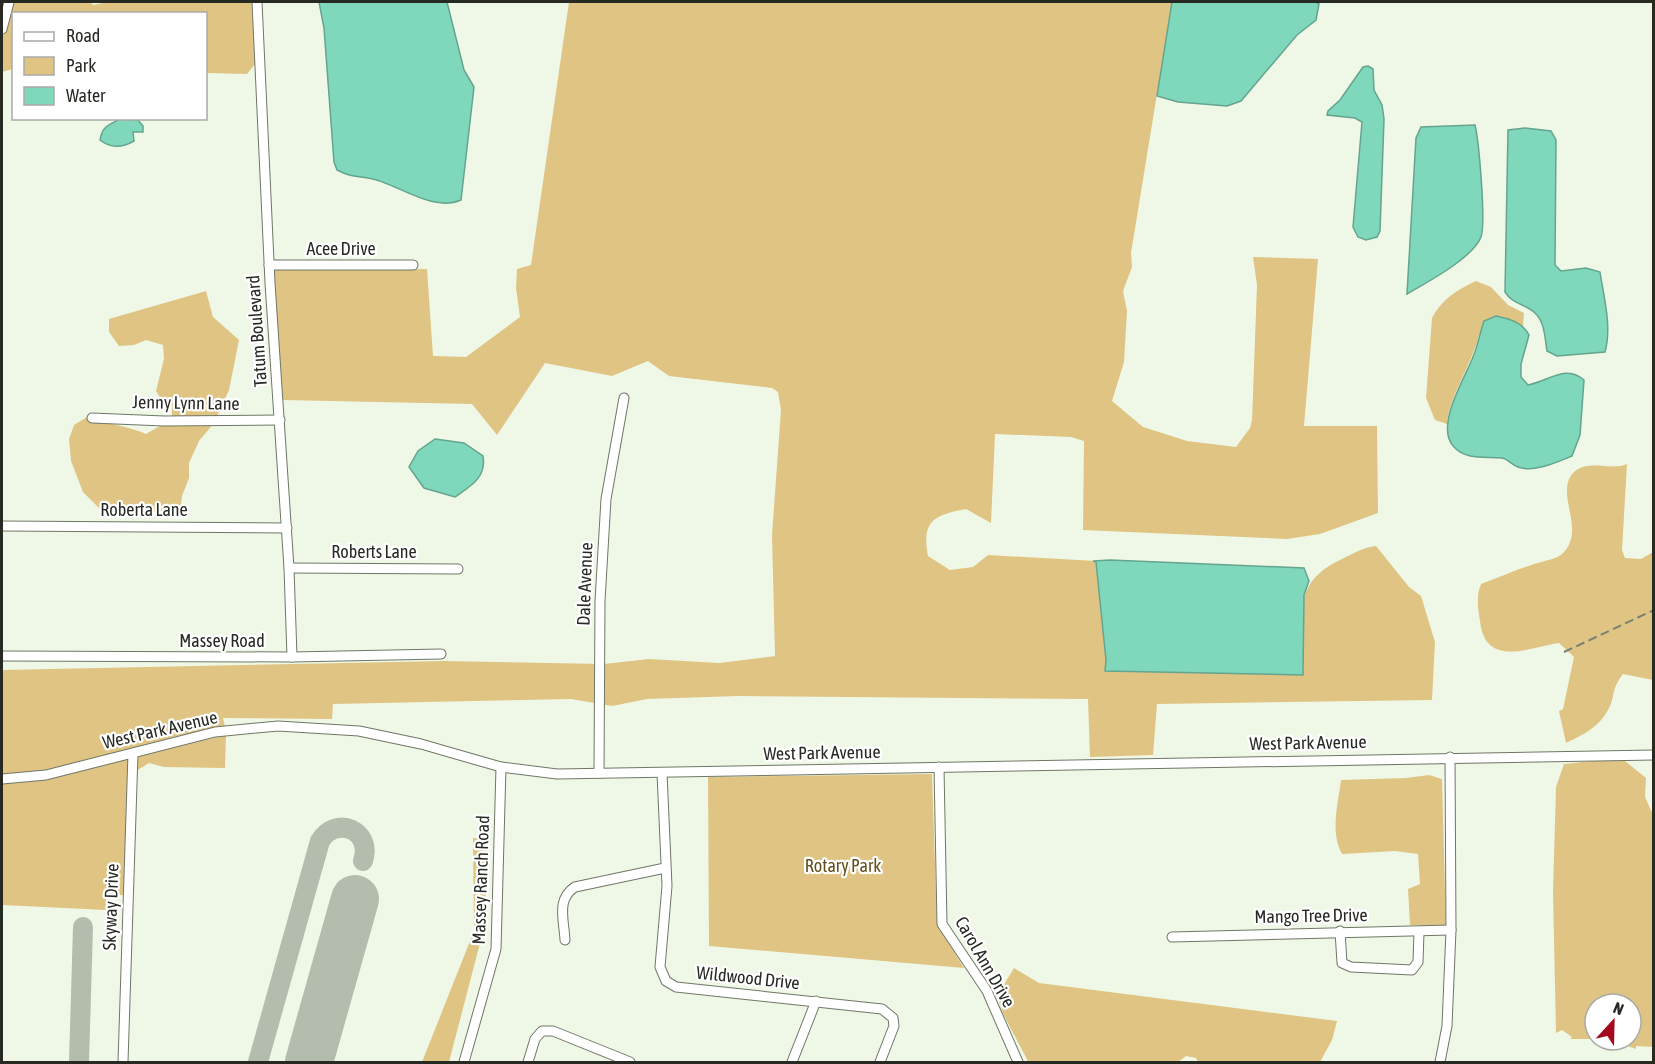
<svg xmlns="http://www.w3.org/2000/svg" width="1655" height="1064" font-family="'Asap Condensed',sans-serif">
<rect width="100%" height="100%" fill="#eff8e6"/>
<g fill="#e0c483">
<polygon points="2,2 89,2 94,5 106,2 258,2 256,63 247,74 206,73 206,14 14,14 13,69 2,72"/>
<path d="M569,2H1172L1131,253L1132,267L1123,291L1127,311L1124,362L1112,401L1143,427L1187,441L1236,447L1250,428L1252,420L1257,285L1253,257L1318,259L1304,426H1377L1378,513L1320,534L1287,539L1083,530L1084,441L1071,437L995,434L991,523L966,509C935,515 921,520 928,556L950,570L973,567L988,555L1096,561L1106,660L1105,671L1303,675C1308,623 1284,586 1342,559C1352,554 1364,547 1376,546L1409,587L1421,596L1435,642L1432,700L1157,704L1153,755L1090,757L1088,699L738,696L647,699L612,706L571,699L333,704L332,719L223,718L225,727L173,737L46,771L2,775V670L444,661L604,664L649,659L719,663L775,656L772,535L781,410L778,392L772,388L669,376L648,361L612,376L545,363L497,435L472,404L283,400L273,270L427,269L433,356L466,357L520,317L516,288L517,269L531,265Z"/>
<path d="M1476,281L1491,287L1508,305L1524,313L1523,326L1511,319L1479,335C1472,364 1449,397 1447,424L1435,420L1426,398L1432,318C1441,300 1458,289 1476,281Z"/>
<path d="M206,291L213,317L239,340L229,390L214,423L199,441L189,463V478L182,496L180,512L102,511L83,492L71,461L69,439L74,425L87,417C105,423 131,427 146,434L172,419V406L163,402L156,391L164,359L163,345L146,340L134,345L119,346L109,332V319Z"/>
<path d="M1627,464L1622,550L1625,558L1641,559L1653,552V680L1623,674C1610,691 1616,696 1608,710C1599,727 1583,735 1566,743L1559,711L1563,709L1574,657L1559,643C1528,648 1485,668 1480,621C1478,609 1476,596 1481,584C1503,576 1522,567 1545,561C1551,559 1558,558 1562,554C1588,530 1553,493 1574,472C1589,459 1610,471 1627,464Z"/>
<polygon points="226,735 225,768 164,767 149,763 128,776 127,895 107,895 106,910 2,905 2,783 47,779"/>
<polygon points="1593,761 1625,761 1646,778 1645,797 1654,817 1653,1047 1636,1046 1636,1049 1610,1040 1631,1040 1631,1004 1595,1004 1595,1039 1570,1039 1572,1037 1562,1030 1556,1033 1553,892 1556,787 1564,764"/>
<polygon points="932,774 937,924 964,968 709,946 708,777"/>
<path d="M1429,775L1442,779L1446,927L1410,925L1408,889L1420,884L1418,854L1395,851L1342,854C1330,832 1338,804 1341,780L1406,778Z"/>
<polygon points="473,838 487,840 485,924 449,1062 422,1062 474,931"/>
<path d="M1014,968L1039,983L1337,1021L1332,1040L1320,1062H1198L1196,1058L1186,1056L1178,1062H1028C1022,1047 998,1010 999,998C1000,988 1010,976 1014,968Z"/>
</g>
<g fill="#7fd8bc" stroke="#65a48e" stroke-width="1.5">
<path d="M319,2H447L464,70L474,87L461,200C431,213 396,182 368,178C352,175 354,178 337,170L334,162L324,28Z"/>
<polygon points="1172,2 1315,2 1319,4 1316,20 1297,35 1241,101 1227,106 1178,102 1157,96"/>
<polygon points="1368,66 1373,69 1374,90 1382,105 1384,119 1380,231 1377,237 1366,240 1358,237 1353,227 1362,122 1355,118 1327,115 1328,111 1340,100 1363,67"/>
<path d="M120,119L138,120L143,126V132H133L134,141C122,148 111,149 100,140C102,126 109,125 120,119Z"/>
<path d="M1475,125C1479,142 1486,222 1481,237C1473,258 1426,283 1407,294L1416,138L1421,127Z"/>
<path d="M1525,128L1551,131L1556,140L1555,265L1561,271L1586,268L1600,272C1604,298 1612,327 1605,352L1557,356L1547,351C1545,340 1545,323 1536,314C1527,304 1513,305 1505,292L1508,130Z"/>
<path d="M1496,316C1510,319 1522,322 1529,335L1521,364V377L1528,385C1549,381 1566,364 1584,380L1580,435L1572,456C1557,462 1534,473 1518,467C1512,465 1508,459 1502,458C1486,456 1467,461 1454,447C1434,427 1465,378 1473,357C1478,345 1480,333 1484,321Z"/>
<path d="M435,439L464,443L483,456C487,477 471,486 455,497L424,488L409,467L418,451Z"/>
<polygon points="1110,560 1304,568 1309,581 1304,595 1303,675 1105,671 1106,660 1096,562 1093,561"/>
</g>
<g fill="none" stroke-linecap="round" stroke-linejoin="round">
<g stroke="#b4bcad" stroke-width="20">
<polyline points="79,1062 83,927"/>
<path d="M258,1062L320,841C336,815 373,830 363,861"/>
</g>
<polyline stroke="#b4bcad" stroke-width="48" points="309,1062 355,899"/>
<defs>
<g id="minor">
<polyline points="257,2 270,283 289,568 292,657"/>
<polyline points="2,29 9,2"/>
<polyline points="269,265 413,265"/>
<polyline points="92,418 164,421 280,420"/>
<polyline points="2,526 287,528"/>
<polyline points="289,568 458,569"/>
<polyline points="2,656 292,657 441,654"/>
<polyline points="939,767 942,924 987,991 1018,1062"/>
<polyline points="599,773 600,601 606,499 624,398"/>
<polyline points="662,773 667,886 660,967 666,981 676,987 882,1009 893,1018 894,1026 880,1062"/>
<polyline points="2,779 46,775 215,732 278,726 359,731 421,744 501,767 557,774 1654,755"/>
<polyline points="1340,931 1342,963 1351,967 1412,970 1418,962 1419,932"/>
<polyline points="1172,937 1451,930"/>
<path d="M565,940C564,920 556,899 575,887L665,868"/>
<polyline points="123,1062 133,753"/>
<polyline points="464,1062 496,949 501,767"/>
<polyline points="528,1062 535,1039 542,1031 553,1031 630,1062"/>
<polyline points="792,1062 816,1001"/>
<polyline points="1440,1062 1447,1026 1451,930 1450,757"/>
</g>
</defs>
<use href="#minor" stroke="#6f7767" stroke-width="11"/>
<use href="#minor" stroke="#fff" stroke-width="9"/>
<polyline stroke="#7a8074" stroke-width="2" stroke-dasharray="9 4.5" stroke-linecap="butt" points="1564,652 1654,610"/>
</g>
<g text-anchor="middle" stroke-width="4.5" stroke-linejoin="round" paint-order="stroke">
<g font-size="18" fill="#272a23" stroke="#fff">
<text x="341" y="255">Acee Drive</text>
<text transform="translate(257 331) rotate(-94)" y="6">Tatum Boulevard</text>
<text transform="translate(186 403) rotate(1)" y="6">Jenny Lynn Lane</text>
<text x="144" y="516">Roberta Lane</text>
<text x="374" y="558">Roberts Lane</text>
<text transform="translate(585 584) rotate(-88)" y="6">Dale Avenue</text>
<text x="222" y="647">Massey Road</text>
<text transform="translate(160 730) rotate(-13)" y="6">West Park Avenue</text>
<text transform="translate(1308 743) rotate(-1)" y="6">West Park Avenue</text>
<text transform="translate(822 753) rotate(-1)" y="6">West Park Avenue</text>
<text transform="translate(481 880) rotate(-88)" y="6">Massey Ranch Road</text>
<text transform="translate(111 907) rotate(-88)" y="6">Skyway Drive</text>
<text transform="translate(1311 916) rotate(-1)" y="6">Mango Tree Drive</text>
<text transform="translate(985 962) rotate(60)" y="6">Carol Ann Drive</text>
<text transform="translate(748 978) rotate(6)" y="6">Wildwood Drive</text>
</g>
<g font-size="18" fill="#634e19" stroke="#fff">
<text x="843" y="872">Rotary Park</text>
</g>
</g>
<rect width="1655" height="1064" fill="none" stroke="#272a23" stroke-width="6"/>
<rect x="12" y="12" width="195" height="108" fill="#ffffff" stroke="#a9aaa7" stroke-width="1.5"/>
<rect x="24" y="32" width="30" height="9" fill="#ffffff" stroke="#a9aaa7" stroke-width="1.5"/>
<text x="66" y="42" font-size="18" fill="#272a23">Road</text>
<rect x="24" y="57" width="30" height="18" fill="#e0c483" stroke="#a9aaa7" stroke-width="1.5"/>
<text x="66" y="72" font-size="18" fill="#272a23">Park</text>
<rect x="24" y="87" width="30" height="18" fill="#7fd8bc" stroke="#a9aaa7" stroke-width="1.5"/>
<text x="66" y="102" font-size="18" fill="#272a23">Water</text>
<g transform="translate(1613 1022) rotate(22)"><circle r="28" fill="#ffffff" stroke="#a9aaa7" stroke-width="1.5"/>
<path d="M0-4.5L10 22L0 15L-10 22Z" fill="#a4091f"/>
<text y="-9" font-size="16" font-weight="bold" text-anchor="middle" fill="#272a23">N</text>
</g>
</svg>
